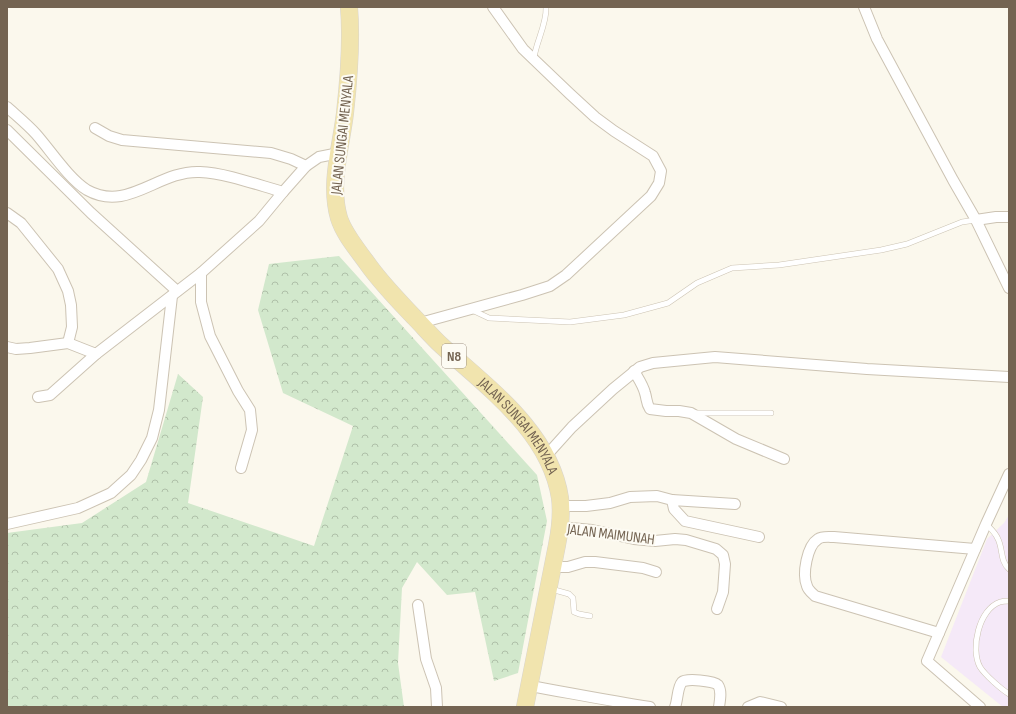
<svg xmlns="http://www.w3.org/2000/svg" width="1016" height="714" font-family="'Sofia Sans Condensed',sans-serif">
<defs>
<pattern id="forest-crowns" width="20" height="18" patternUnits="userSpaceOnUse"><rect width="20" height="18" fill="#d2e8cc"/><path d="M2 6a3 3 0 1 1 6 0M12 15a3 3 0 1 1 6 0" fill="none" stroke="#afc0a8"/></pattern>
</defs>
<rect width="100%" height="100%" fill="#fbf8ed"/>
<polygon fill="#f5e9f8" points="1009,515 1009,707 1003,707 941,657 987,539 1004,523"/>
<polygon fill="url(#forest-crowns)" points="339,256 537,475 547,521 518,673 494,681 475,592 447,595 417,562 402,588 398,663 404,707 7,707 7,533 82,523 146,482 178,374 203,397 188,503 314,546 353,426 283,393 258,310 269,264"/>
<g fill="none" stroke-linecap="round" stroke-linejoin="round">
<defs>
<g id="service">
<path d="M534,58C536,42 547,24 546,7"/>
<polyline points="472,310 489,318 570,322 624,315 668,303 697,283 732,268 779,265 881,250 907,244 962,222 976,220"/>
<polyline points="696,413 771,413"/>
<path d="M986,524C991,529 995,532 998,539C1003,549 1000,561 1009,569"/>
<polyline points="551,589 569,594 573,598 574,612 579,614 590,616"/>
<path d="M1009,601C1006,601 1003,601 1000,602C979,609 970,649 980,667C985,675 1001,689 1009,694"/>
</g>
<g id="minor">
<polyline points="864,7 877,39 953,180 976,220 1009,288"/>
<path d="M7,107C17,116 28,125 36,134C51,151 69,179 87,190C128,213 158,170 200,172C226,173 258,185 283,192L306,166L319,157L339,153"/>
<polyline points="95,128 109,136 122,140 271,153 291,159 306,166"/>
<polyline points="7,130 91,213 177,291"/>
<polyline points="7,213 21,223 58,269 68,291 71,305 72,327 68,343"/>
<polyline points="976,220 996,217 1009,217"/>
<polyline points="201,273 201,302 210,336 238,391 250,410 252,430 241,468"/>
<polyline points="420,323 522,295 550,286 566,275 651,196 659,183 661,171 653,156 614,131 595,117 570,94 523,49 493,7"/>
<polyline points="7,347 16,349 30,348 68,343 96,354"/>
<path d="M634,371C638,378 643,385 645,393C647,399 646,403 650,409L666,411H679L691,413L736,439L784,459"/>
<polyline points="38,397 50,395 96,354 201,273 259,221 283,192"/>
<polyline points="545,457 572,427 613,389 640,367 653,363 715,357 867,369 1009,377"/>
<polyline points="672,500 735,504"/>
<polyline points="560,506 586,506 610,503 630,497 657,496 672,500 674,509 685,521 759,537"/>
<polyline points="7,524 78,508 111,493 131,475 141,460 152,438 159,410 172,296"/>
<polyline points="560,527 592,530 634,539 655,541 675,539 686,540 716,549 723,555 725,564 723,592 717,609"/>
<polyline points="554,567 568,567 585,562 595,562 643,568 656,572"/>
<polyline points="418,605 426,659 436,688 437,707"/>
<path d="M939,633L815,596C812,593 808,590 807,586C802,574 807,546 818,539C822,536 829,537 834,537L975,549"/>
<path d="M530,686C570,693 610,701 650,707"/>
<path d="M675,707C678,700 677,688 682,682C686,678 714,681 718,685C722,691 720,700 719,707"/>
<polyline points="748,707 760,702 781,707"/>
<polyline points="980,707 927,661 986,524 1009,474"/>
</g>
<g id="primary">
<path id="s1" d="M349,7C352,42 349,77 345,113C341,147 329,184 339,218C344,234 357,249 367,263C381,283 397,299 414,317C423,326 432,337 442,346C488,388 550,432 560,498C562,514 560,530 557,545L525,707"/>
</g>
</defs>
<use href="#service" stroke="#ccc3b3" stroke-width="6"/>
<use href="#minor" stroke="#ccc3b3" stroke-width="12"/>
<use href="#primary" stroke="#d8d4cf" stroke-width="18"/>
<use href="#service" stroke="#fff" stroke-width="5"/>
<use href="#minor" stroke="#fff" stroke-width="10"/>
<use href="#primary" stroke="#f1e4ae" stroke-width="17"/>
</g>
<g text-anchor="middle" stroke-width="4" stroke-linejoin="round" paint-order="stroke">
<rect fill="#fdfbf3" stroke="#9d9182" stroke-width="1" x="442" y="344" width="24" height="24" rx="3"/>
<g font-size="14" font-weight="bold" fill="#746452">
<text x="454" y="361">N8</text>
</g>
<g font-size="15" fill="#746452" stroke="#fdfbf3">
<text transform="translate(342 135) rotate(-84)" y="5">JALAN SUNGAI MENYALA</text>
<text dy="5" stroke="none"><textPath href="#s1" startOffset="489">JALAN SUNGAI MENYALA</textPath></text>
<text transform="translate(611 534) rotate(7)" y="5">JALAN MAIMUNAH</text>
</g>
</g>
<rect width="1016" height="714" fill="none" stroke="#746452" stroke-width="16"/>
</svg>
